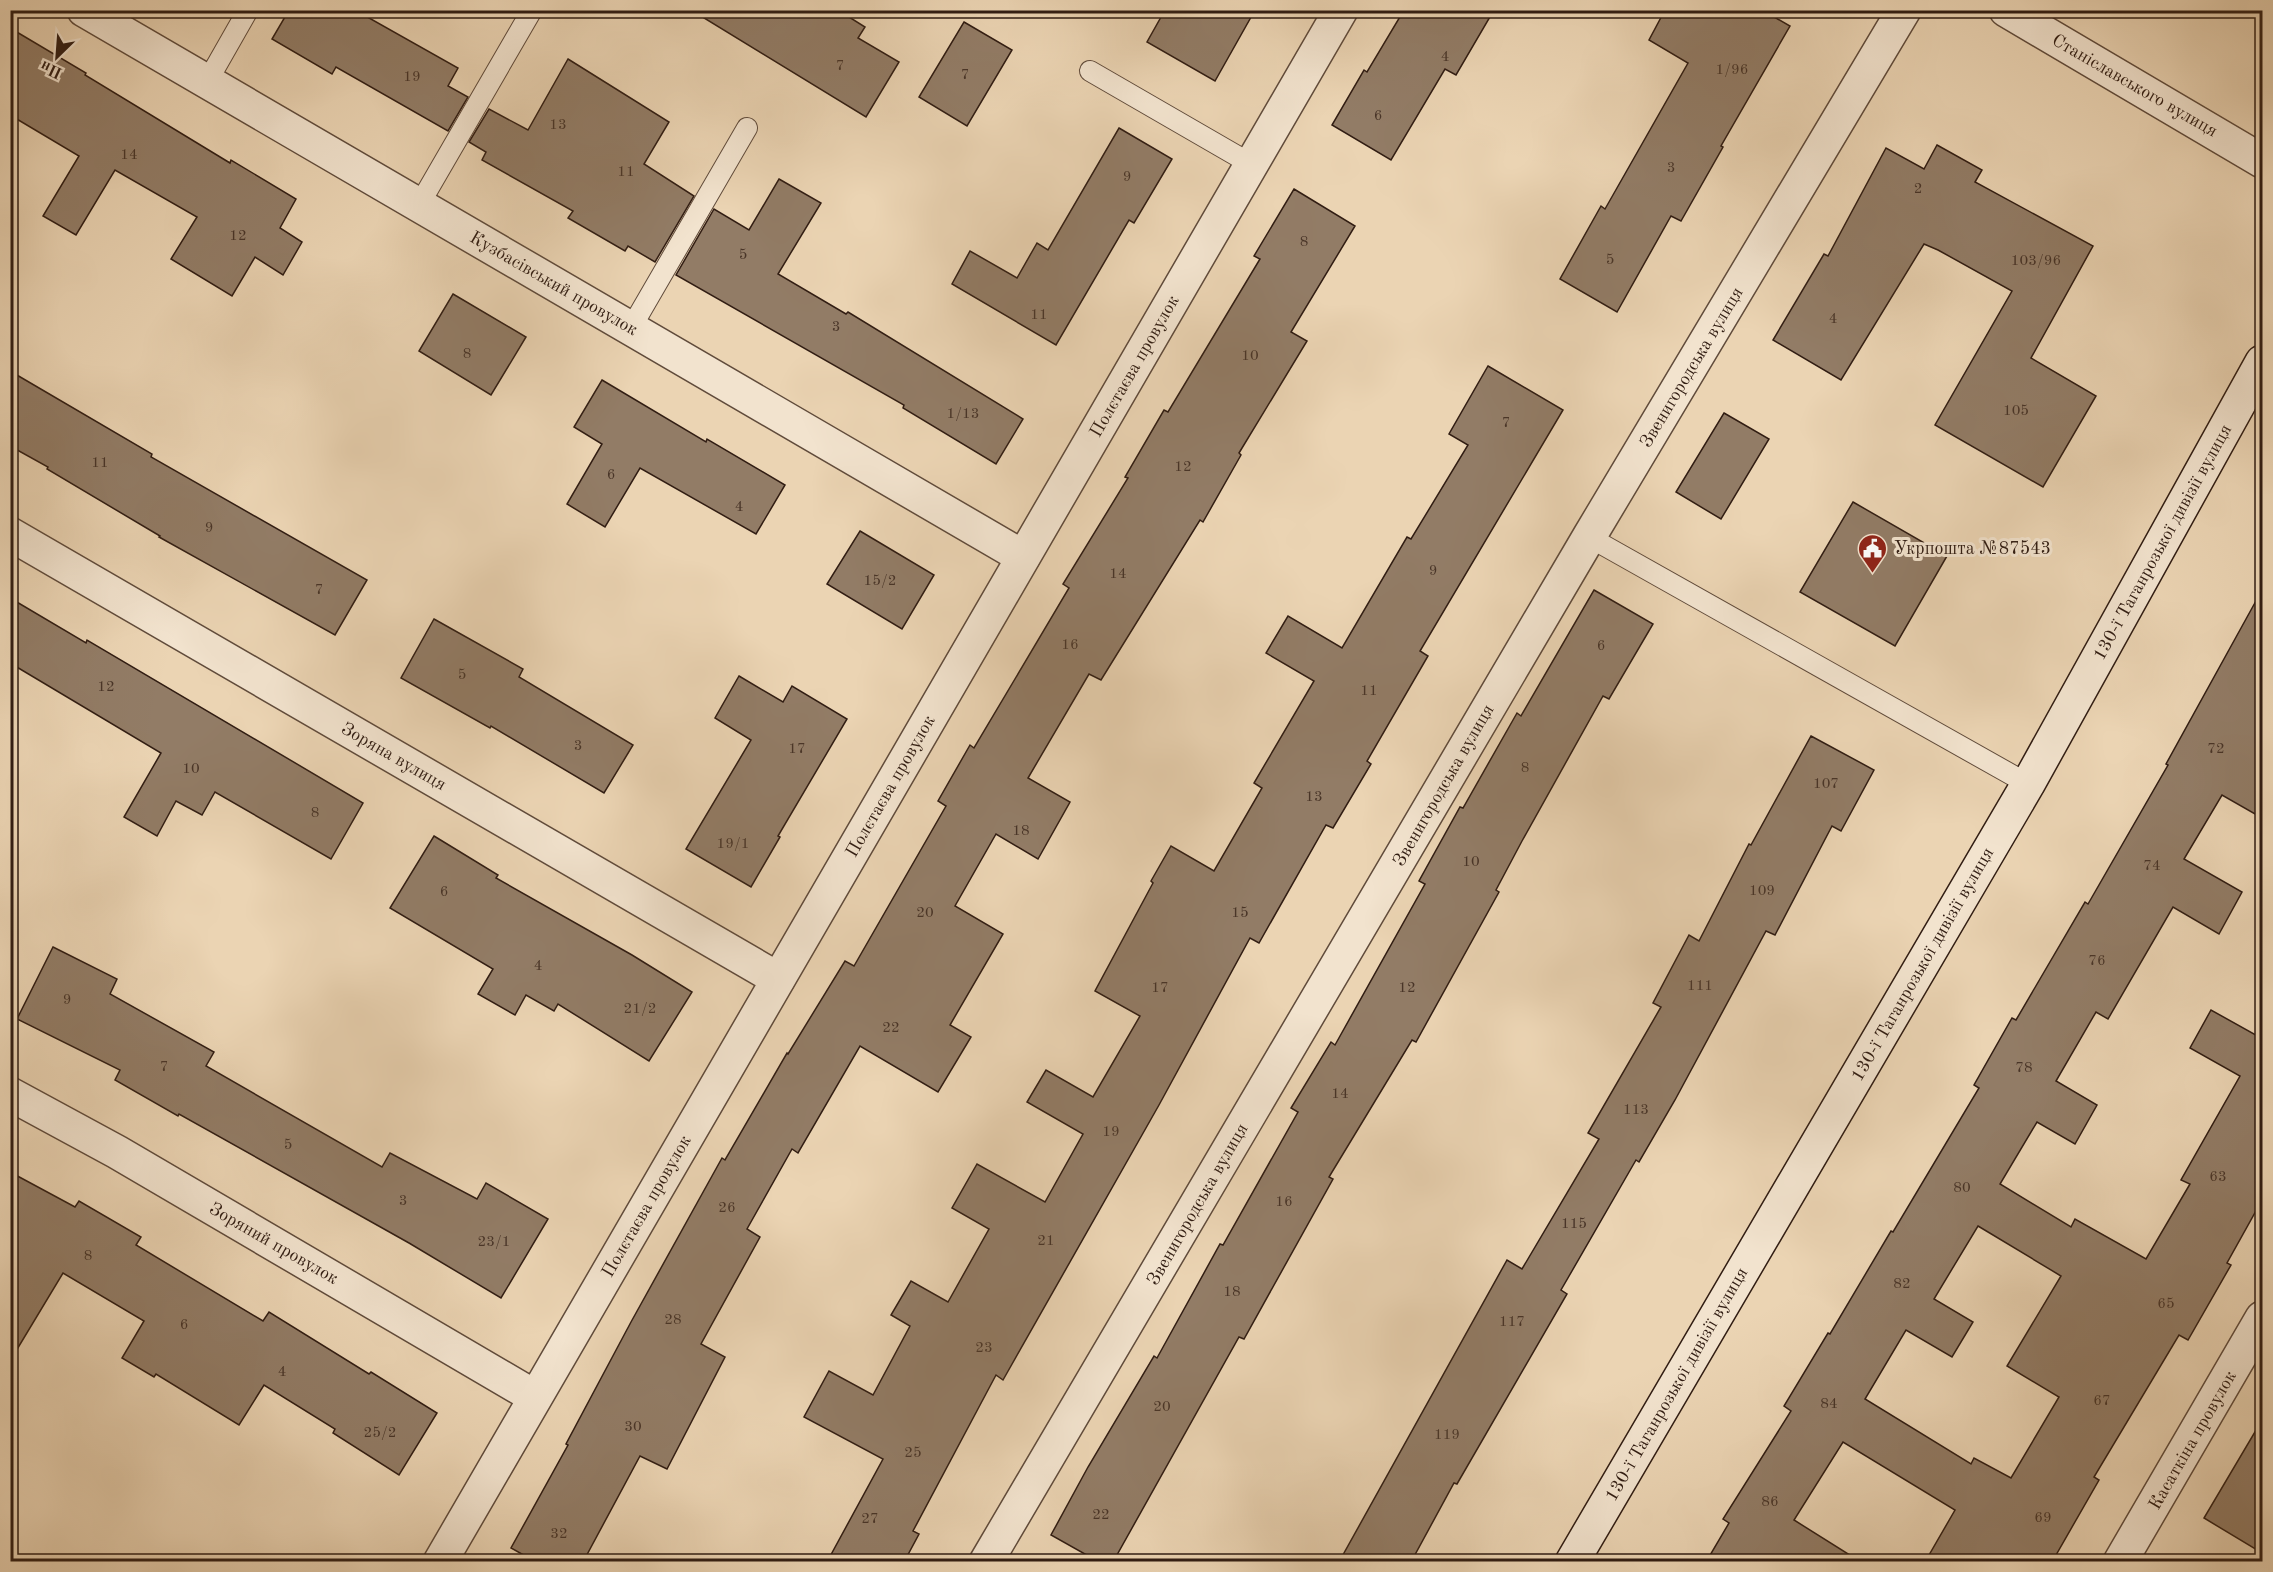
<svg xmlns="http://www.w3.org/2000/svg" width="2273" height="1572" font-family="'Old Standard TT',serif">
<rect width="100%" height="100%" fill="#ebd4b3"/>
<filter id="stains"><feTurbulence type="fractalNoise" baseFrequency=".00333" numOctaves="4"/><feColorMatrix values="0 0 0 0 .2 0 0 0 0 .09 0 0 0 0 .02 0 0 0 .5 -.17"/></filter>
<radialGradient id="worn" r=".72"><stop offset=".6" stop-color="#630" stop-opacity="0"/><stop offset="1" stop-color="#630" stop-opacity=".3"/></radialGradient>
<g fill="#927c66" stroke="#311d13" stroke-width="1.5" fill-rule="evenodd">
<polygon points="289,10 355,10 458,68 448,86 468,97 448,131 336,67 332,74 272,39"/>
<polygon points="691,10 838,10 865,27 858,38 899,62 866,117"/>
<polygon points="1165,10 1255,10 1215,81 1147,42"/>
<polygon points="1404,10 1494,10 1456,75 1445,69 1391,160 1332,125 1364,70 1367,72"/>
<polygon points="1665,10 1762,10 1790,26 1721,146 1723,147 1681,221 1671,216 1617,312 1560,279 1601,206 1605,209 1688,63 1649,40"/>
<polygon points="964,22 1012,50 967,126 919,97"/>
<polygon points="10,28 86,73 85,75 230,163 231,160 296,199 280,228 302,242 283,275 255,257 232,296 171,259 197,217 115,170 76,235 43,216 79,156 10,115"/>
<polygon points="568,59 669,122 644,164 694,196 655,262 628,246 625,251 568,218 573,211 482,160 486,152 469,142 489,109 528,130"/>
<polygon points="1119,128 1172,159 1134,223 1129,220 1056,345 952,284 970,251 1017,278 1037,243 1048,250"/>
<polygon points="1937,145 1982,170 1975,182 2093,246 2031,358 2096,396 2043,487 1935,425 2012,291 1938,250 1924,244 1841,380 1773,340 1824,254 1828,256 1886,148 1924,169"/>
<polygon points="779,179 821,203 778,274 846,314 848,312 1023,419 996,464 903,408 904,405 676,275 714,209 749,230"/>
<polygon points="1294,189 1355,226 1291,332 1307,341 1239,453 1241,455 1203,522 1200,520 1101,680 1089,674 1028,778 1070,802 1038,859 996,834 955,906 1003,934 950,1025 971,1037 938,1092 860,1046 798,1153 792,1149 747,1229 760,1237 701,1344 725,1357 667,1469 640,1456 583,1562 536,1562 511,1548 568,1445 566,1444 631,1322 722,1158 725,1160 787,1053 788,1054 845,961 854,966 946,806 938,801 970,745 974,748 1069,588 1063,584 1128,478 1125,477 1164,410 1168,412 1260,259 1254,256"/>
<polygon points="453,294 526,337 491,395 419,351"/>
<polygon points="1488,366 1563,410 1420,651 1428,656 1367,761 1371,764 1333,828 1326,825 1259,943 1250,938 1159,1105 1003,1380 996,1375 913,1531 919,1534 904,1562 827,1562 883,1459 804,1417 829,1371 873,1395 910,1326 891,1315 911,1281 948,1302 989,1229 952,1208 977,1164 1045,1202 1083,1134 1027,1102 1046,1070 1093,1097 1140,1016 1095,991 1153,883 1151,881 1171,846 1214,871 1262,788 1254,783 1314,681 1266,653 1288,616 1342,648 1407,537 1411,539 1468,445 1449,434"/>
<polygon points="10,371 152,454 151,457 367,580 335,635 159,537 160,536 47,469 48,467 10,446"/>
<polygon points="602,380 706,442 707,439 785,485 756,534 640,468 605,527 567,504 602,444 574,427"/>
<polygon points="1724,413 1769,439 1721,519 1676,492"/>
<polygon points="1853,502 1947,556 1895,646 1800,592"/>
<polygon points="860,531 934,575 902,629 827,584"/>
<polygon points="1594,590 1653,624 1609,699 1603,696 1522,841 1496,890 1499,892 1416,1042 1412,1040 1329,1177 1333,1179 1244,1339 1239,1337 1113,1562 1099,1562 1051,1535 1088,1467 1154,1356 1157,1358 1220,1244 1223,1245 1298,1112 1291,1108 1331,1042 1335,1045 1425,884 1419,881 1460,807 1463,808 1517,713 1521,716"/>
<path d="M2262,590V818L2222,795L2184,859L2242,892L2219,934L2173,907L2108,1019L2096,1012L2056,1081L2097,1105L2075,1144L2037,1122L2000,1184L2071,1227L2075,1219L2146,1259L2190,1184L2181,1180L2240,1076L2190,1048L2211,1010L2261,1038L2262,1036V1200L2227,1263L2231,1265L2188,1340L2179,1335L2094,1477L2099,1480L2052,1562H1925L1955,1510L1843,1442L1794,1520L1861,1562H1706L1729,1523L1723,1519L1791,1411L1784,1406L1828,1333L1830,1334L1891,1231L1893,1232L1979,1088L1974,1085L2012,1018L2016,1020L2085,902L2088,904L2168,765L2166,764ZM1978,1226L2061,1276L2007,1366L2059,1397L2011,1478L1974,1458L1971,1464L1865,1399L1906,1330L1952,1357L1973,1322L1934,1299Z"/>
<polygon points="10,598 86,643 87,640 363,803 331,859 215,792 202,815 176,801 157,836 124,817 161,753 10,663"/>
<polygon points="434,619 523,669 519,677 633,745 604,793 491,726 490,728 401,678"/>
<polygon points="739,676 783,702 792,686 847,719 778,836 780,837 751,887 686,849 751,740 715,718"/>
<polygon points="1811,736 1874,770 1841,831 1832,826 1775,935 1766,931 1675,1100 1639,1162 1636,1160 1561,1290 1567,1294 1457,1484 1454,1483 1411,1562 1339,1562 1507,1260 1522,1269 1599,1139 1588,1133 1661,1007 1653,1003 1689,935 1699,941 1749,844 1751,845"/>
<polygon points="434,836 498,875 496,878 632,955 692,992 649,1061 558,1004 554,1011 526,995 515,1015 478,994 493,969 390,908"/>
<polygon points="53,947 117,979 110,994 214,1052 206,1066 382,1167 390,1153 477,1199 486,1183 548,1219 501,1298 409,1243 179,1114 178,1116 115,1080 120,1070 17,1019"/>
<polygon points="10,1172 75,1207 79,1201 141,1237 136,1245 263,1321 269,1312 369,1374 371,1372 437,1413 399,1475 333,1433 335,1429 264,1385 239,1425 156,1374 154,1377 122,1358 144,1321 63,1273 10,1361"/>
<polygon points="2262,1420 2262,1553 2204,1518"/>
</g>
<g fill="none" stroke-linecap="round" stroke-linejoin="round">
<defs>
<g id="lane">
<polyline points="1090,71 1251,164"/>
<polyline points="207,82 248,10"/>
<polyline points="419,205 532,10"/>
<polyline points="631,328 747,128"/>
<polyline points="1589,537 2028,784"/>
</g>
<g id="street">
<polyline points="84,10 1023,557"/>
<polyline points="2006,10 2262,161"/>
<polyline points="10,534 778,979"/>
<polyline points="10,1094 117,1152 535,1397"/>
<polyline points="440,1562 1341,10"/>
<polyline points="986,1562 1589,537 1904,10"/>
<polyline points="2120,1562 2262,1318"/>
</g>
<polyline id="secondary" points="1572,1562 2028,784 2262,362"/>
</defs>
<use href="#lane" stroke="#604b3b" stroke-width="22"/>
<use href="#street" stroke="#604b3b" stroke-width="36"/>
<use href="#secondary" stroke="#311d13" stroke-width="36"/>
<use href="#lane" stroke="#f2e3ce" stroke-width="20"/>
<use href="#street" stroke="#f2e3ce" stroke-width="33"/>
<use href="#secondary" stroke="#f2e3ce" stroke-width="33"/>
</g>
<defs>
<symbol id="civic-pin" viewBox="-11 -11 22 30"><path d="M0 17L-7.5 6A9.5 9.5 0 1 1 7.5 6Z" fill="#8f2418" stroke="#f2e3ce"/><path d="M-.6-6.5H3V-4.5H.6V-3L4-1V1h2V6H-6V1h2V-1L-.6-3ZM-1.2 2.5V6h2.4V2.5Z" fill="#fff"/></symbol>
</defs>
<g fill-rule="evenodd">
<use href="#civic-pin" x="1856" y="532" width="33" height="45"/>
</g>
<g text-anchor="middle" stroke-width="6" stroke-linejoin="round" paint-order="stroke">
<g font-size="15" fill="#493528">
<text x="1445" y="61">4</text>
<text x="840" y="70">7</text>
<text x="1732" y="74">1/96</text>
<text x="965" y="79">7</text>
<text x="412" y="81">19</text>
<text x="1378" y="120">6</text>
<text x="558" y="129">13</text>
<text x="129" y="159">14</text>
<text x="1671" y="172">3</text>
<text x="626" y="176">11</text>
<text x="1127" y="181">9</text>
<text x="1918" y="193">2</text>
<text x="238" y="240">12</text>
<text x="1304" y="246">8</text>
<text x="743" y="259">5</text>
<text x="1610" y="264">5</text>
<text x="2036" y="265">103/96</text>
<text x="1039" y="319">11</text>
<text x="1833" y="323">4</text>
<text x="836" y="331">3</text>
<text x="467" y="358">8</text>
<text x="1250" y="360">10</text>
<text x="2016" y="415">105</text>
<text x="963" y="418">1/13</text>
<text x="1506" y="427">7</text>
<text x="100" y="467">11</text>
<text x="1183" y="471">12</text>
<text x="611" y="479">6</text>
<text x="739" y="511">4</text>
<text x="209" y="532">9</text>
<text x="1433" y="575">9</text>
<text x="1118" y="578">14</text>
<text x="880" y="585">15/2</text>
<text x="319" y="594">7</text>
<text x="1070" y="649">16</text>
<text x="1601" y="650">6</text>
<text x="462" y="679">5</text>
<text x="106" y="691">12</text>
<text x="1369" y="695">11</text>
<text x="578" y="750">3</text>
<text x="797" y="753">17</text>
<text x="2216" y="753">72</text>
<text x="1525" y="772">8</text>
<text x="191" y="773">10</text>
<text x="1826" y="788">107</text>
<text x="1314" y="801">13</text>
<text x="315" y="817">8</text>
<text x="1021" y="835">18</text>
<text x="733" y="848">19/1</text>
<text x="1471" y="866">10</text>
<text x="2152" y="870">74</text>
<text x="1762" y="895">109</text>
<text x="444" y="896">6</text>
<text x="925" y="917">20</text>
<text x="1240" y="917">15</text>
<text x="2097" y="965">76</text>
<text x="538" y="970">4</text>
<text x="1700" y="990">111</text>
<text x="1160" y="992">17</text>
<text x="1407" y="992">12</text>
<text x="67" y="1004">9</text>
<text x="640" y="1013">21/2</text>
<text x="891" y="1032">22</text>
<text x="164" y="1071">7</text>
<text x="2024" y="1072">78</text>
<text x="1340" y="1098">14</text>
<text x="1636" y="1114">113</text>
<text x="1111" y="1136">19</text>
<text x="288" y="1149">5</text>
<text x="2218" y="1181">63</text>
<text x="1962" y="1192">80</text>
<text x="403" y="1205">3</text>
<text x="1284" y="1206">16</text>
<text x="727" y="1212">26</text>
<text x="1574" y="1228">115</text>
<text x="1046" y="1245">21</text>
<text x="494" y="1246">23/1</text>
<text x="88" y="1260">8</text>
<text x="1902" y="1288">82</text>
<text x="1232" y="1296">18</text>
<text x="2166" y="1308">65</text>
<text x="673" y="1324">28</text>
<text x="1512" y="1326">117</text>
<text x="184" y="1329">6</text>
<text x="984" y="1352">23</text>
<text x="282" y="1376">4</text>
<text x="2102" y="1405">67</text>
<text x="1829" y="1408">84</text>
<text x="1162" y="1411">20</text>
<text x="633" y="1431">30</text>
<text x="380" y="1437">25/2</text>
<text x="1447" y="1439">119</text>
<text x="913" y="1457">25</text>
<text x="1770" y="1506">86</text>
<text x="1101" y="1519">22</text>
<text x="2043" y="1522">69</text>
<text x="870" y="1523">27</text>
<text x="559" y="1538">32</text>
</g>
<g font-size="18" fill="#311d13" stroke="#f2e3ce">
<text transform="translate(2135 85) rotate(30)" y="6">Станіславського вулиця</text>
<text transform="translate(554 283) rotate(30)" y="6">Кузбасівський провулок</text>
<text transform="translate(1134 366) rotate(-60)" y="6">Полєтаєва провулок</text>
<text transform="translate(1691 367) rotate(-59)" y="6">Звенигородська вулиця</text>
<text transform="translate(2162 542) rotate(-61)" y="6">130-ї Таганрозької дивізії вулиця</text>
<text transform="translate(394 756) rotate(30)" y="6">Зоряна вулиця</text>
<text transform="translate(1443 785) rotate(-60)" y="6">Звенигородська вулиця</text>
<text transform="translate(890 786) rotate(-60)" y="6">Полєтаєва провулок</text>
<text transform="translate(1922 964) rotate(-60)" y="6">130-ї Таганрозької дивізії вулиця</text>
<text transform="translate(1197 1204) rotate(-60)" y="6">Звенигородська вулиця</text>
<text transform="translate(646 1206) rotate(-60)" y="6">Полєтаєва провулок</text>
<text transform="translate(274 1243) rotate(30)" y="6">Зоряний провулок</text>
<text transform="translate(1676 1384) rotate(-60)" y="6">130-ї Таганрозької дивізії вулиця</text>
<text transform="translate(2192 1440) rotate(-60)" y="6">Касаткіна провулок</text>
</g>
<g font-size="18" fill="#311d13" stroke="#f2e3ce" text-anchor="start">
<text x="1894" y="554">Укрпошта №87543</text>
</g>
</g>
<rect width="2273" height="1572" fill="none" stroke="#ebd4b3" stroke-width="36"/>
<rect x="12" y="12" width="2249" height="1548" fill="none" stroke="#311d13" stroke-width="3"/>
<rect x="18" y="18" width="2237" height="1536" fill="none" stroke="#311d13" stroke-width="1.5"/>
<g transform="translate(57 57) rotate(205)" stroke="#f2e3ce" stroke-width="4.5" paint-order="stroke">
<path d="M0-4.5L10 22L0 15L-10 22Z" fill="#311d13"/>
<text y="-9" font-size="16" font-weight="bold" text-anchor="middle" fill="#311d13">Пн</text>
</g>
<rect width="100%" height="100%" filter="url(#stains)"/>
<rect width="100%" height="100%" fill="url(#worn)"/>
</svg>
